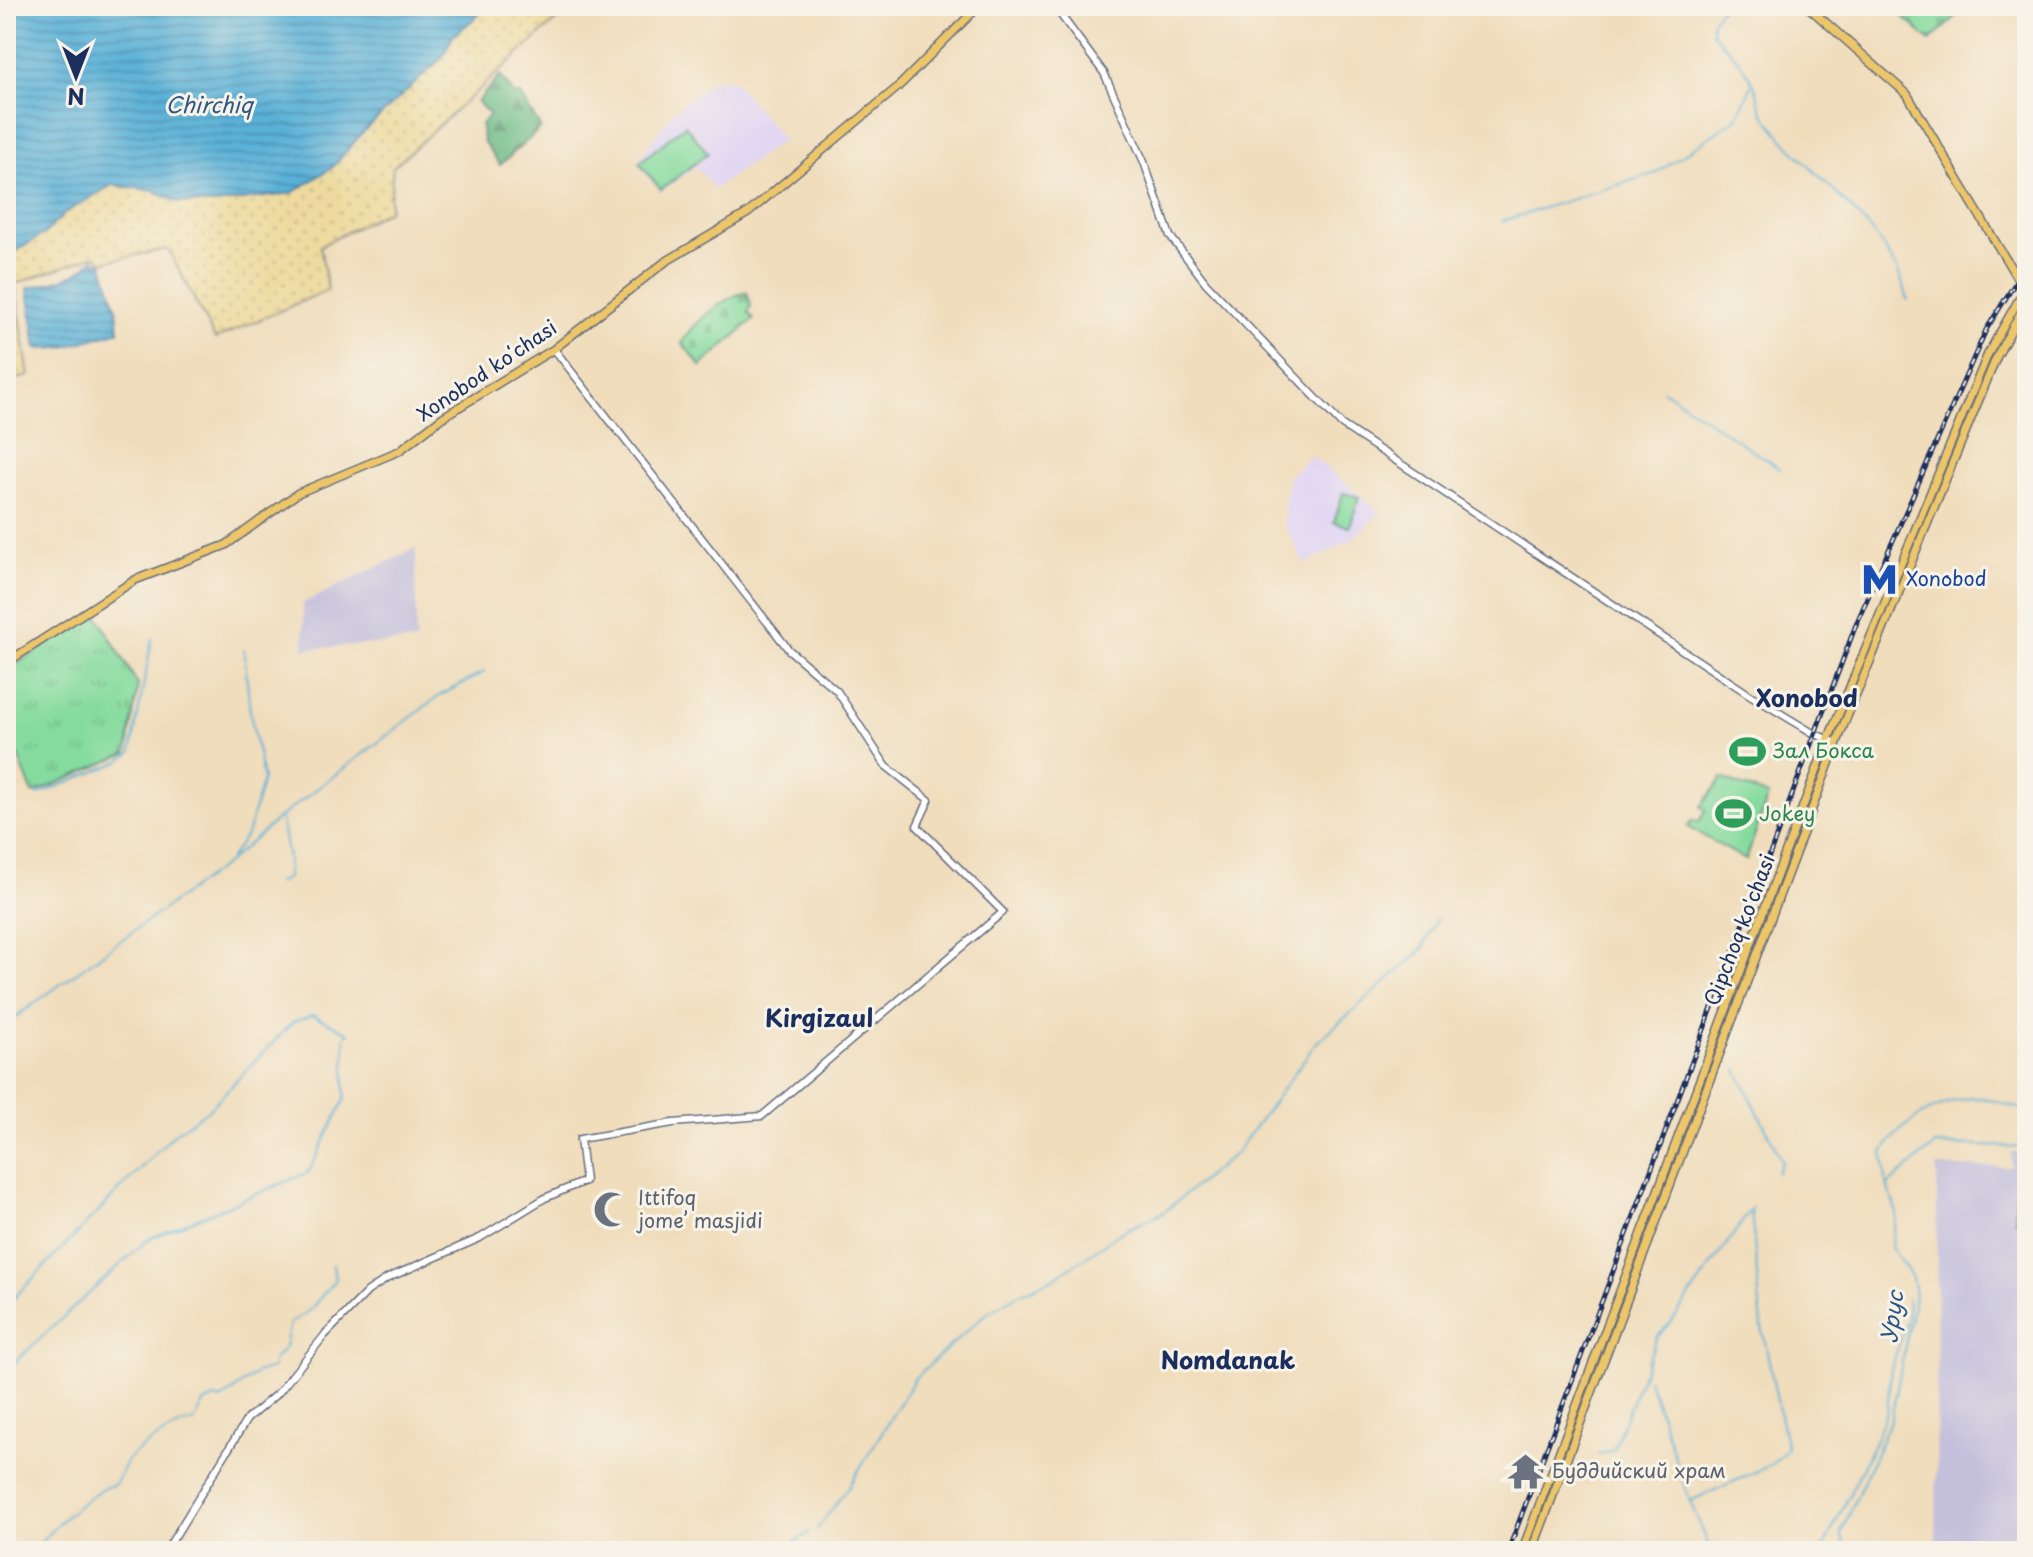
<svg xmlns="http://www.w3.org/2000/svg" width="2033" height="1557" font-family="'Playpen Sans',sans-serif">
<defs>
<pattern id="grass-tufts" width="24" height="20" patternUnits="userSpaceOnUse" patternTransform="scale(2)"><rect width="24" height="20" fill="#85db9e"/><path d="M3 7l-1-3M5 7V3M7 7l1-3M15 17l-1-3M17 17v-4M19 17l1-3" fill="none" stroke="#72bc8a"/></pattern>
<pattern id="forest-firs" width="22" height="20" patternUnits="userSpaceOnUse" patternTransform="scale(2)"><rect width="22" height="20" fill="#6cbb85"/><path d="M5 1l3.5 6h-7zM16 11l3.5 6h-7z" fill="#589870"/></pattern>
<pattern id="sand-dots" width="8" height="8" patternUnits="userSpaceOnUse" patternTransform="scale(2)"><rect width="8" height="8" fill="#eeda9e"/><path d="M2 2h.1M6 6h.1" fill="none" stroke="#ccbb8a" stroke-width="1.8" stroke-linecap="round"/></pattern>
<pattern id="cemetery-stones" width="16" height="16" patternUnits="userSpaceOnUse" patternTransform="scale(2)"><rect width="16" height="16" fill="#85db9e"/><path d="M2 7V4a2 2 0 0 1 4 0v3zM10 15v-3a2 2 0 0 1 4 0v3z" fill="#72bc8a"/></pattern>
<pattern id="water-rules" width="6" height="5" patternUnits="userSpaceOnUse" patternTransform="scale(2)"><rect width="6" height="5" fill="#5ab1d7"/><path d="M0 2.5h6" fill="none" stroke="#4a90b2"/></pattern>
</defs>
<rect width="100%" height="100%" fill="#f7f3e8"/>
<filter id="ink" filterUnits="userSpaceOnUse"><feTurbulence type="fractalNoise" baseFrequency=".0125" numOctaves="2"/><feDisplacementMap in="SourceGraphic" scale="16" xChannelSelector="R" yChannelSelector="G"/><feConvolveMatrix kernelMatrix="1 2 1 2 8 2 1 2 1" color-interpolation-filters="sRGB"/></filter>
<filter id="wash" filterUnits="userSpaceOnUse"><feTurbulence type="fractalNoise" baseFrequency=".006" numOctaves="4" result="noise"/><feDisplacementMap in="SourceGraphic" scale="32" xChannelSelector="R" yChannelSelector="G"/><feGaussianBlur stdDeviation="1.8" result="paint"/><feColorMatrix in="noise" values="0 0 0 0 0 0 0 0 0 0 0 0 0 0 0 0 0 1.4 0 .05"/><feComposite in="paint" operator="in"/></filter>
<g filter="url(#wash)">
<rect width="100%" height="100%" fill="#f0ddbc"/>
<g fill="#e0d4f4">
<polygon points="715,79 734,81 783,140 714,189 696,167 661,192 637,163 674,111"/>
<polygon points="1312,456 1381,513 1351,540 1304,564 1284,523 1285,500 1289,477"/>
</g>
<g fill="#c4c0db">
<polygon points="416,548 416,641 304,649 303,603"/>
<polygon points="2011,1152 2027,1152 2027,1551 1936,1551 1937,1167 2011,1167"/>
</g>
<polygon fill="url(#grass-tufts)" stroke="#50857e" stroke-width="2" points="96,613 138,685 127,753 33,794 6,725 6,671"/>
<g fill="url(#forest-firs)" stroke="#447572" stroke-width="2">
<polygon points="500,75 515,95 520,95 541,128 500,165 483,141 481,124 490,115 477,102"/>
<polygon points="2027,1158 2027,1221 2015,1221 2017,1168"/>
</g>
<polygon fill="url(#sand-dots)" stroke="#84847e" stroke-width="2" points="6,6 572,6 393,167 389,210 320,246 328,290 215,339 168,249 102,262 96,255 15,284 29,376 6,381"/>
<g fill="url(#cemetery-stones)" stroke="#50857e" stroke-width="2">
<polygon points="1892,6 1967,6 1930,41"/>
<path d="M747,292L751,306L748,312L754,319L701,366L682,343C694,322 723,297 747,292Z"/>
</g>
<g fill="#85db9e" stroke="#50857e" stroke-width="2">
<polygon points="685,125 708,153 661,190 639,163"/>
<polygon points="1343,493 1359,497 1350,527 1334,522"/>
<polygon points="1722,778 1768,796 1746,860 1688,827 1693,820 1699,822 1706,810 1701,807"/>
</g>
<g fill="url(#water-rules)" stroke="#3a709a" stroke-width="2">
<polygon points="6,6 490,6 453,36 442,58 363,132 333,167 292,193 215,204 177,202 155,191 112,185 65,213 45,233 6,258"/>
<path d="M94,258L96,263L102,262L117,310L119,331C100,336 52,355 36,347L28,288C47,284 81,278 94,258Z"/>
</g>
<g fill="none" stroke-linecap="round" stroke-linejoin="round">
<g stroke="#5ab1d7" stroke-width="2">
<path d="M1753,83C1759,92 1757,103 1763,112C1805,177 1889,222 1908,300"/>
<polyline points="1502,221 1656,173 1736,119 1753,83 1739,60 1712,33 1712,21 1723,6"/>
<polyline points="1663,390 1780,469"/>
<polyline points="37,795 116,763 131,753 152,639"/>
<polyline points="230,859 248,832 263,779 250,712 244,649"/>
<polyline points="277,883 287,878 288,859 281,819"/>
<polyline points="6,1024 227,863 280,817 439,696 484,672"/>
<polyline points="1737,1070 1782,1161 1777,1173"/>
<polyline points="1888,1185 1935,1145 2027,1147"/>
<polyline points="6,1306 176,1132 208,1110 293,1022 313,1015 349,1033 345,1037 345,1099 309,1172 148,1239 6,1370"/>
<polyline points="1648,1379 1690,1501 1711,1551"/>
<polyline points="1598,1455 1613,1450 1657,1337 1670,1324 1752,1208"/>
<polyline points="1690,1501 1771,1465 1787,1449 1762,1327 1751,1210"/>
<polyline points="817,1529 848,1488 915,1378 983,1316 1015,1296 1055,1278 1123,1231 1164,1212 1236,1153 1316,1043 1422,950 1437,918"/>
<path d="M36,1551C44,1533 95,1487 114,1485C121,1478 121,1469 126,1462C135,1450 179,1422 194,1422L204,1403L215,1398L221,1400L258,1372L273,1368V1361L285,1347L290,1323L310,1310L335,1280L333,1265"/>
<polyline points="781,1551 809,1533"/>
<polyline points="1818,1551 1826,1543 1878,1435 1887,1410 1891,1369 1907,1320 1908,1298"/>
<path d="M1846,1551L1841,1533L1891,1419L1915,1296L1912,1277L1891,1247L1897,1213L1886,1181L1883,1152C1901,1122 1942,1098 1978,1098C1994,1098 2010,1108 2027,1109"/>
</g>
</g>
</g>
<g filter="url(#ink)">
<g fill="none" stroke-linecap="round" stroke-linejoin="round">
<defs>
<g id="minor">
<polyline points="1054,6 1104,73 1144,162 1170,236 1206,283 1342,425 1750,695 1813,733 1837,743"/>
<polyline points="166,1551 247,1419 279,1392 324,1336 368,1291 388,1278 480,1238 545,1198 585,1181 580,1139 673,1123 762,1116 1003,912 917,826 929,800 886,766 837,691 789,650 554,349"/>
</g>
<g id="major">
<polyline points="1807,6 1907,94 2020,283 2026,288"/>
<polyline points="6,663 135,580 226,545 298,493 399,451 443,417 554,349 665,262 748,213 898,87 979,6"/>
<polyline points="1522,1551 1828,740 1988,354 2027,285"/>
<polyline points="1532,1551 1844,724 1997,356 2027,301"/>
</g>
</defs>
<use href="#minor" stroke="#666c7f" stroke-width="9"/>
<use href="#major" stroke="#666c7f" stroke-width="10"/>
<use href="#minor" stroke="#fff" stroke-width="6"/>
<use href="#major" stroke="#ecc669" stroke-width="7"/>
<defs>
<polyline id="rail" points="1508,1551 1857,622 1986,330 2027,264"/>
</defs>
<use href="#rail" stroke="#1b2f5e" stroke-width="5"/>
<use href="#rail" stroke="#f7f3e8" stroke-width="2" stroke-dasharray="6" stroke-linecap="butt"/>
</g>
</g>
<defs>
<symbol id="metro-bare" viewBox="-9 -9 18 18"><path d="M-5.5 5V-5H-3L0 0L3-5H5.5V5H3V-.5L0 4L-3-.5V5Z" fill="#1a4fb4" stroke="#f7f3e8" stroke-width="2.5" paint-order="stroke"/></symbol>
<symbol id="stadium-bare" viewBox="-9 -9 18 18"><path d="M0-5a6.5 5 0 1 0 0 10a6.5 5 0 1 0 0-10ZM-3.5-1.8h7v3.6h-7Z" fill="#2e9e5b" stroke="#f7f3e8" stroke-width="2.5" paint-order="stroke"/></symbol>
<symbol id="mosque-bare" viewBox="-9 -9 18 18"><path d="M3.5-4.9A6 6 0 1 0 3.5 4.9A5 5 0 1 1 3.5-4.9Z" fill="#6b7280" stroke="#f7f3e8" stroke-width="2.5" paint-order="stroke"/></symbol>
<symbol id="temple-bare" viewBox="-9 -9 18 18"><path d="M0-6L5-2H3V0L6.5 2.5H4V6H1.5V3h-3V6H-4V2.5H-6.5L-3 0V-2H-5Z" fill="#6b7280" stroke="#f7f3e8" stroke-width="2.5" paint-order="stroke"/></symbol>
</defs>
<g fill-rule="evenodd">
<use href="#metro-bare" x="1854" y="554" width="51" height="51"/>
<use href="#stadium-bare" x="1722" y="726" width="51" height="51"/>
<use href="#stadium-bare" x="1708" y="788" width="51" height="51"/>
<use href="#mosque-bare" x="586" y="1184" width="51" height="51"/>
<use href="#temple-bare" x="1500" y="1446" width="51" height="51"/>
</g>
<g text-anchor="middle" stroke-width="6" stroke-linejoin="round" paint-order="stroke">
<g font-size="20" fill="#1b2f5e" stroke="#f7f3e8">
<text transform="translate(487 371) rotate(-34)" y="7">Xonobod koʻchasi</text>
<text transform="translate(1740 930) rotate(-69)" y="7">Qipchoq ko'chasi</text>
</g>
<g font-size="20" fill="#164399" stroke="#f7f3e8" text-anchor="start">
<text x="1906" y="586">Xonobod</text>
</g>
<g font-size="20" fill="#27864d" stroke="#f7f3e8" text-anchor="start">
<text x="1773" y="758">Зал Бокса</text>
<text x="1759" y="821">Jokey</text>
</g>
<g font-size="20" fill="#5b616d" stroke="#f7f3e8" text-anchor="start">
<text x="638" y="1205">Ittifoq<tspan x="638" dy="23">jome’ masjidi</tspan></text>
<text x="1552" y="1478">Буддийский храм</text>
</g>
<g font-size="22" font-style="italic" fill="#2e5682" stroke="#f7f3e8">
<text x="209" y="113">Chirchiq</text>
<text transform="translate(1892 1317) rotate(-82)" y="8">Урус</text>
</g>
<g font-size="24" font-weight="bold" fill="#1b2f5e" stroke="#f7f3e8">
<text x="1807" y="707">Xonobod</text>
<text x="819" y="1027">Kirgizaul</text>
<text x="1228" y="1369">Nomdanak</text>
</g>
</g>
<rect width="2033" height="1557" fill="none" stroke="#f7f3e8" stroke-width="32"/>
<g transform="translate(76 76) rotate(180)" stroke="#f7f3e8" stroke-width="6" paint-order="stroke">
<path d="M0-6L14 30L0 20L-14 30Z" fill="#1b2f5e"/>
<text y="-12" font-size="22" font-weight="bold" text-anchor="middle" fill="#1b2f5e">N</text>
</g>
</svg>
